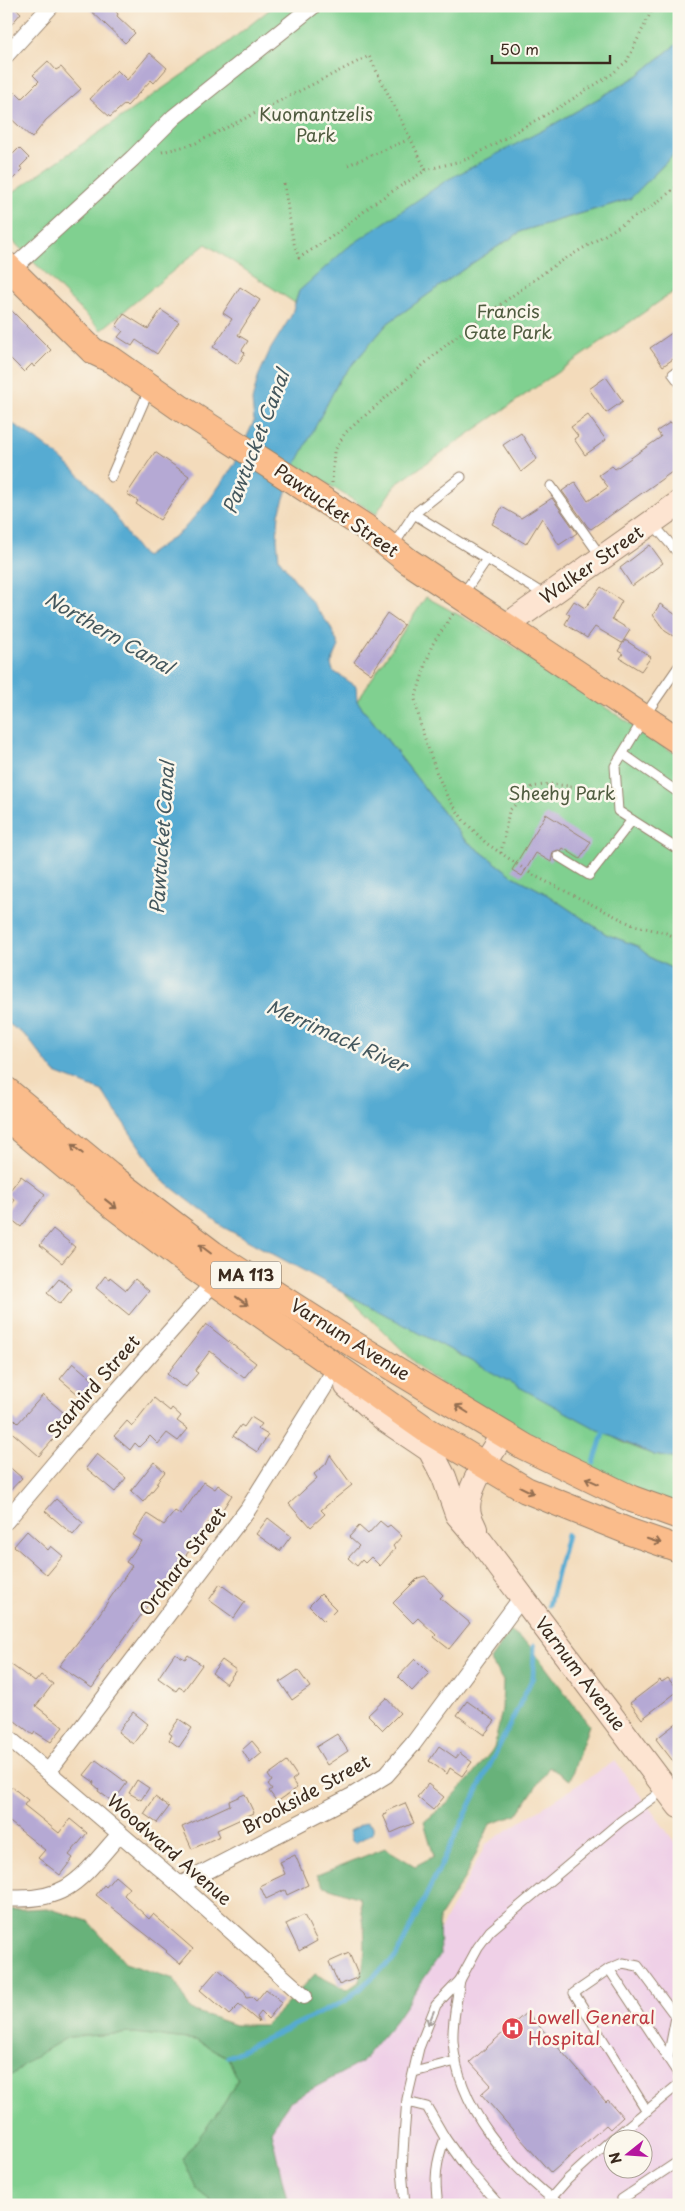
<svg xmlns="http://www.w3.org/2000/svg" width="685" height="2211" font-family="'Playpen Sans',sans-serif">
<rect width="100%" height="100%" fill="#fbf7ec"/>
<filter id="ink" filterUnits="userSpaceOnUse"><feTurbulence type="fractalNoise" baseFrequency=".02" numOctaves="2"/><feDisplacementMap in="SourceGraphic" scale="10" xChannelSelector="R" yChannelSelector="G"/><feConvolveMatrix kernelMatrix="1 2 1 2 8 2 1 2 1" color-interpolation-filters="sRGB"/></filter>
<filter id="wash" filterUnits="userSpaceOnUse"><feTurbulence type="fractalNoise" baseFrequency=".0096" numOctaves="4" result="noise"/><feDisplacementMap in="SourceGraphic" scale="20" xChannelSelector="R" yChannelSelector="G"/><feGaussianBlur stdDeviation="1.12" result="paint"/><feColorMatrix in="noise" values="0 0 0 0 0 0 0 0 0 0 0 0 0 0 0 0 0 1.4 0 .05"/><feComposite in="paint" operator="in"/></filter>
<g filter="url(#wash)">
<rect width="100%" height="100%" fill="#f3dbbb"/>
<path fill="#efd0e7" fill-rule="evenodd" d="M615,1761L679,1848V2205H254L267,2095L423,1961L486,1844ZM612,2138H642V2168H612Z"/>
<g fill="#80d090" stroke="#5e7d57">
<polygon points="274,6 679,6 679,42 637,76 549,127 299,291 295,303 206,244 101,330 6,234 6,197 221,48"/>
<polygon points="679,149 679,288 395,485 376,514 295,464 340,379 388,323 471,264 522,231 630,199"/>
<polygon points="426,597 497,636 679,756 679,972 651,958 637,946 606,934 543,892 513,876 464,839 357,701"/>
<polygon points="342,1291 624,1443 654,1455 679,1459 679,1505 620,1485 505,1423 430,1377"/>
<polygon points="134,2033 196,2040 228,2057 238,2079 225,2102 197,2190 216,2205 6,2205 6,2080 30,2059 68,2037"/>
</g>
<path fill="#68b27a" stroke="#526e4c" d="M510,1631L529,1645L589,1725L570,1780L549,1767L517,1815L490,1824L465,1877L439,1918L440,1955L395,2021L360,2063L290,2101L271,2131L288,2205H216L197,2190L183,2159L225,2102L238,2079L227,2057L196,2040L134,2033L68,2037L31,2059L6,2080V1910L47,1908L88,1921L125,1963L174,1979L191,2010L235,2025H265L283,2008L315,1974L347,1990L360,1981C368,1947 365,1932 360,1898L324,1886L317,1875L385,1848L415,1866L434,1856L424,1822L448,1802L471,1777L494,1748L502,1709L503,1681L490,1660Z"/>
<g fill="#56abd2" stroke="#486a78">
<path d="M679,42V149L630,199L522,231L471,264L388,323L340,379L293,470L279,514L277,539L279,559L330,626L339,646L331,664L333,671L356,686L357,701L464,839L513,876L543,892L606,934L637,946L651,958L679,972V1459L654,1455L606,1434L223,1227L162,1180L102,1091L55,1073L26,1036L6,1022V420C43,441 76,469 104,501C119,519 129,541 145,557L182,531L210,499L234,465L254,421L252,401L258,377L270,350L291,316L299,291L347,248L447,180L549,127L637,76Z"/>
<polygon points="366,1822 373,1826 373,1833 355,1843 352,1841 349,1831"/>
</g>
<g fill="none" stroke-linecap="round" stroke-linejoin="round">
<g stroke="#56abd2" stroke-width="5">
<polyline points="594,1463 605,1427"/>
<polyline points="549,1605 567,1535"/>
<polyline points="228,2057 345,2001 396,1957 533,1677 534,1646"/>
</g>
</g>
<g id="blocks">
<g fill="#b5a9d4">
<polygon points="6,6 13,6 21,13 6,31"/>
<polygon points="86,6 111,6 118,14 117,16 135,33 125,43"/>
<polygon points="150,53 167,68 154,83 151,80 127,106 125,104 110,117 90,99 117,70 127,80"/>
<polygon points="48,61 56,70 61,67 81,89 46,120 32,138 6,114 6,103 16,92 22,98 39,81 33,75"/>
<polygon points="6,148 13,154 19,148 29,158 20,167 23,169 6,186"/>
<polygon points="240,287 260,300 238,335 248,341 242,350 245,353 238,364 213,347 232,319 223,313"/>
<polygon points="6,305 51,350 34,367 32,364 24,372 6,354"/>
<polygon points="161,310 179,322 157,354 136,340 132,346 118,337 123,331 116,326 124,314 148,329"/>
<polygon points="679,328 679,355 663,366 650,348"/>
<polygon points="606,377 623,401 606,413 589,389"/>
<polygon points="588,415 606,440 585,455 574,439 578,436 571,427"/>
<polygon points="671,422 679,434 679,467 591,529 588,527 562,491 575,482 588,501 608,487 599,475 612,466 615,469 661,437 657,431"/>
<polygon points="521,433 537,459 521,472 503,445"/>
<polygon points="155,452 189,476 160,520 136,504 138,501 127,494"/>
<polygon points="552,498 577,533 559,545 542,518 526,544 492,524 502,507 521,518"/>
<polygon points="650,545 663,563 632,586 620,568"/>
<polygon points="601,587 622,601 612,619 630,630 622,643 595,627 587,638 565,624 570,615 566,613 574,601 585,608"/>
<polygon points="660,604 679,617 679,628 673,636 665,631 653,615"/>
<polygon points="387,613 404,625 371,674 354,662"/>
<polygon points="625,640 651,657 641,671 620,658 623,654 618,651"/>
<polygon points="546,814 591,842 580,859 563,848 561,851 558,850 553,852 551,862 536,853 522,876 512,870"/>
<polygon points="21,1176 45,1194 21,1227 6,1215 6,1212 15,1200 7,1194"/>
<polygon points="53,1229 75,1247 62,1263 40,1245"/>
<polygon points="105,1276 109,1279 110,1277 126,1290 135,1279 149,1291 129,1315 96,1288"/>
<polygon points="59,1279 72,1289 60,1304 47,1293"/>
<polygon points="206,1324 256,1363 244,1378 210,1351 195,1371 198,1373 186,1387 183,1385 182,1386 167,1374"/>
<polygon points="73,1363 98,1384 85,1400 60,1379"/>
<polygon points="43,1395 71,1419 39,1456 6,1427 13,1418 18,1423"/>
<polygon points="154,1398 170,1411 172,1408 181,1416 177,1421 188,1429 178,1441 167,1433 158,1444 150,1436 139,1447 135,1443 130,1450 114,1436 127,1421 132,1426"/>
<polygon points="251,1417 262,1424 258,1429 268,1435 257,1452 233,1436 241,1425 244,1427"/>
<polygon points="97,1454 126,1478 115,1492 86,1468"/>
<polygon points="330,1455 352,1485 321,1510 325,1514 311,1527 304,1519 303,1520 289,1504 317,1478 314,1474 326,1464"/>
<polygon points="154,1462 165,1472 156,1483 158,1484 143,1502 131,1491"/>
<polygon points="6,1464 22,1478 6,1495"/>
<polygon points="204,1482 215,1489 218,1485 232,1495 221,1512 218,1510 165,1585 152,1600 99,1673 101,1675 92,1688 59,1666 98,1616 132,1566 126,1562 142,1541 133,1535 147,1514 164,1525 175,1511 181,1515"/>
<polygon points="56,1499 83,1523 73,1535 45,1511"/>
<polygon points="268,1518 291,1536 280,1551 256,1534"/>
<polygon points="380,1521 387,1527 390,1525 402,1536 393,1546 395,1549 380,1566 371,1557 365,1563 362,1560 357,1566 348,1558 359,1546 349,1537 359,1526 368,1534"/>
<polygon points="27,1531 48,1550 51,1546 63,1556 47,1575 14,1546"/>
<polygon points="425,1576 443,1595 440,1598 470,1623 449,1649 434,1637 436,1635 418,1618 413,1623 393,1603 418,1578"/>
<polygon points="220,1584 245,1602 234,1618 209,1600"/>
<polygon points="321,1594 336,1609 324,1621 309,1606"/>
<polygon points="175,1653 185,1659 188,1655 202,1665 184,1690 179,1687 176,1691 158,1678"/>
<polygon points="415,1659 429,1673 412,1691 398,1677"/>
<polygon points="222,1660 236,1670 226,1684 212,1673"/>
<polygon points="6,1661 35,1682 41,1675 53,1684 36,1706 63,1727 51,1742 35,1732 33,1735 6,1714"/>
<polygon points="298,1670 310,1687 292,1700 280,1682"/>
<polygon points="668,1678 678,1691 642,1719 630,1703 660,1680 662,1682"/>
<polygon points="386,1698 400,1713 383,1730 368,1715"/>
<polygon points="467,1701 495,1721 484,1735 457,1715"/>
<polygon points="133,1712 148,1724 133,1744 118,1732"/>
<polygon points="179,1719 192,1728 179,1747 169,1740 172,1735 169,1733"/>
<polygon points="679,1721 679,1769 656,1739"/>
<polygon points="337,1734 348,1751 327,1765 316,1747"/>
<polygon points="252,1741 262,1753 250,1763 242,1750"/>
<polygon points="439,1746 456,1758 460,1753 472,1762 462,1776 450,1768 447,1774 429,1761"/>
<polygon points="96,1760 127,1783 113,1802 98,1791 99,1789 93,1784 94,1782 84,1775"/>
<polygon points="287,1761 297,1776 292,1780 297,1788 277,1802 269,1791 272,1789 268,1784 272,1781 268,1775"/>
<polygon points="137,1780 149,1788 141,1800 129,1793"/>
<polygon points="428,1784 444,1797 433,1810 417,1797"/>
<polygon points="12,1787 28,1800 24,1805 59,1833 70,1819 87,1833 69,1855 73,1858 60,1875 38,1858 45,1850 6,1819 6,1794"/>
<polygon points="245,1794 254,1813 217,1830 220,1836 192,1849 182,1827 230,1805 229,1801"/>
<polygon points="155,1797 169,1807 157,1823 144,1814"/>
<polygon points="405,1803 414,1823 391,1833 383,1815 387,1814 386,1811"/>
<polygon points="295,1855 308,1885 287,1895 285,1890 266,1899 260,1886 285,1874 280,1862"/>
<polygon points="115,1876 129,1888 124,1895 149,1919 153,1914 193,1949 180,1964 166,1952 167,1951 96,1895 104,1885 106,1887"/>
<polygon points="304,1915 317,1941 299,1951 286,1924"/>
<polygon points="349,1953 359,1977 339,1985 329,1962"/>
<polygon points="218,1969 245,1992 247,1998 252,1997 256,2001 266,1989 282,2002 268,2019 261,2012 257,2017 259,2022 239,2005 229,2015 200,1990"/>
<polygon points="527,2012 606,2102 608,2100 623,2117 610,2129 606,2125 551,2173 481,2094 491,2085 470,2062"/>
</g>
</g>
</g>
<g filter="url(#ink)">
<use href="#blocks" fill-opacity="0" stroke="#97826c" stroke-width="1"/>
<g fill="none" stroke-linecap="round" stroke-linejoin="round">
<defs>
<g id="lane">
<polyline points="679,370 673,374 679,382"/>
<polyline points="111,477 149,390"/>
<polyline points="551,486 602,558"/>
<polyline points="414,514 461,477"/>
<polyline points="652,523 679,554"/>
<polyline points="393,546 414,514 545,595"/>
<polyline points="463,594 487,559"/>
<polyline points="679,666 652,705 615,766 618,811 679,850"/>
<polyline points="623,754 679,793"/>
<polyline points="558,856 589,875 632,820"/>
<polyline points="609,1969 679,2075"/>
<path d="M460,1980C457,2000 452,2021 453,2041C457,2107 510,2167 560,2205"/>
<polyline points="414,2072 456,2061"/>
<polyline points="407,2102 427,2107 445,2138 465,2166 499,2205"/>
<polyline points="647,2111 574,1993 609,1969 623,1963 638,1966 676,2017 668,2058"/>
<polyline points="614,2138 679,2084"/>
<polyline points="405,2205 402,2169 404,2137 407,2099 419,2048 436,2005 460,1980 478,1947 490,1931 621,1821 665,1789"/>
<path d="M438,2205C434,2179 436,2162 445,2138"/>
<polyline points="545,2205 567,2180 612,2139"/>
<polyline points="625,2205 622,2199 679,2161"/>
</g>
<g id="street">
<polyline points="6,55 51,6"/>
<polyline points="11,270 133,158 174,117 313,6"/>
<polyline points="6,1521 82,1431 214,1282"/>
<polyline points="6,1736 180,1885 304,1996"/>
<polyline points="48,1772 248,1509 336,1368"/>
<polyline points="180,1885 352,1796 386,1775 413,1744 522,1597"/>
<path d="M6,1898C70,1903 82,1876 120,1834"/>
</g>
<g id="secondary">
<polyline points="506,626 679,503"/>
<polyline points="347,1386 384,1419 430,1450 444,1477 457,1514 481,1542 679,1806"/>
<path d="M475,1529C473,1524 470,1519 469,1514C463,1491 492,1453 503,1434"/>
</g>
<g id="primary">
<polyline points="6,265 93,351 112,360 179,407 365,527 408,561 679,741"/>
<polyline points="6,1090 109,1175 213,1254 345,1339 525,1447 632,1499 679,1516"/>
<polyline points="6,1117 112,1205 193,1267 428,1431 526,1490 630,1532 679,1549"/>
</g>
</defs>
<use href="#lane" stroke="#97826c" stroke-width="11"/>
<use href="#street" stroke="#97826c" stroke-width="18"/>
<use href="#secondary" stroke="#97826c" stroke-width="26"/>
<use href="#primary" stroke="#97826c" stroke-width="28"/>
<g stroke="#97826c" stroke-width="3" stroke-dasharray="1 4" stroke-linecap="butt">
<polyline points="162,152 194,144 369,56 426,170"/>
<polyline points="348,165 410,139"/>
<polyline points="284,184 293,240 299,258 340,231 374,203 426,170 468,159 563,105 612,74 627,61 654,6"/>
<polyline points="332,483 334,452 345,433 453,339 552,267 651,207 679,185"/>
<polyline points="453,614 432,645 415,699 421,727 437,774 447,796 464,821 486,843 533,875 633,925 666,933 679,939"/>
<polyline points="501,853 509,811 532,787 549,784 607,790"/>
</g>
<use href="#lane" stroke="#fff" stroke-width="9"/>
<use href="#street" stroke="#fff" stroke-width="16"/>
<use href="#secondary" stroke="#fde4d1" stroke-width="24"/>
<use href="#primary" stroke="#fabc8b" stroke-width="26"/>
</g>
<defs><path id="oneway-shaft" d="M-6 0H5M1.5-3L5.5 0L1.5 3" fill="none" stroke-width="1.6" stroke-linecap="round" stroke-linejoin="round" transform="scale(1.25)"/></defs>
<g stroke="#916c4f">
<use href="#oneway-shaft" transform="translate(77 1149) rotate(-141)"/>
<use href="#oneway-shaft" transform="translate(111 1204) rotate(38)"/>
<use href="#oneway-shaft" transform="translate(205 1249) rotate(-143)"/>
<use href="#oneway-shaft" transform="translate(242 1301) rotate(36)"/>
<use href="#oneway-shaft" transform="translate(462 1409) rotate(-148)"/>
<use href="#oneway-shaft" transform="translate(592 1481) rotate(-156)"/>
<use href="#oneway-shaft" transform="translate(527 1490) rotate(26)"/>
<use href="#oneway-shaft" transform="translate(654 1541) rotate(18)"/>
</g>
<use stroke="#a79f9a" href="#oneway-shaft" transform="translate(431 2018) rotate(112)"/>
</g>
<defs>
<symbol id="hospital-disc" viewBox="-11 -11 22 22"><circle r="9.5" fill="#e0444e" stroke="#fbf7ec"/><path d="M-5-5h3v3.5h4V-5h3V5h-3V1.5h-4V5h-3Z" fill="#fff"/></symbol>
</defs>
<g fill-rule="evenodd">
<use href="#hospital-disc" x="500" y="2016" width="25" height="25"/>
</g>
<g text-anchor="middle" stroke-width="5" stroke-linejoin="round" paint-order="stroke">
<rect fill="#fbf7ec" stroke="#75685c" stroke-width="1" x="211" y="1261.5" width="70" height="27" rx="4"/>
<g font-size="16" font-weight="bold" fill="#3b2a1e">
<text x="246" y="1281">MA 113</text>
</g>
<g font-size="18" fill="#505c40" stroke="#fbf7ec">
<text x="316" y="121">Kuomantzelis<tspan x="316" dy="21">Park</tspan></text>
<text x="508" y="318">Francis<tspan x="508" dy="21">Gate Park</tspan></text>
<text x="562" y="800">Sheehy Park</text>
</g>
<g font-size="18" fill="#3b2a1e" stroke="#fbf7ec">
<text transform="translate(336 511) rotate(35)" y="6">Pawtucket Street</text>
<text transform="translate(592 565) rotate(-35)" y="6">Walker Street</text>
<text transform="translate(350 1340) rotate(32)" y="6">Varnum Avenue</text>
<text transform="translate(94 1387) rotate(-49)" y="6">Starbird Street</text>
<text transform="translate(183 1562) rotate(-53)" y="6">Orchard Street</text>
<text transform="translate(580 1674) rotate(53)" y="6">Varnum Avenue</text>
<text transform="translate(306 1795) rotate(-29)" y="6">Brookside Street</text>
<text transform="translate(169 1850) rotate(41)" y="6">Woodward Avenue</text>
</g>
<g font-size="18" fill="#be3a42" stroke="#fbf7ec" text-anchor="start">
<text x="528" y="2024">Lowell General<tspan x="528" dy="21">Hospital</tspan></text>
</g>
<g font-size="19" font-style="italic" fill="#44575d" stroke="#fbf7ec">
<text transform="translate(256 442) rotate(-69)" y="7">Pawtucket Canal</text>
<text transform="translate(109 633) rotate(30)" y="7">Northern Canal</text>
<text transform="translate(162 838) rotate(-86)" y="7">Pawtucket Canal</text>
<text transform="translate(337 1036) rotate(24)" y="7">Merrimack River</text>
</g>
</g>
<rect width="685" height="2211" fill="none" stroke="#fbf7ec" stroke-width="25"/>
<g transform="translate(628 2154) rotate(253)"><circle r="24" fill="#fbf7ec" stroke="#aea59a"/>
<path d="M0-4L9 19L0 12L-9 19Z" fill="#b5179e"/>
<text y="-8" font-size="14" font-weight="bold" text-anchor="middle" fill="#3b2a1e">N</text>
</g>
<path d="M492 55v8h118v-8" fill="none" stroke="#3b2a1e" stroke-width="2.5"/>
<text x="500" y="55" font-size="15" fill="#3b2a1e" stroke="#fbf7ec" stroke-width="4" paint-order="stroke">50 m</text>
</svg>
